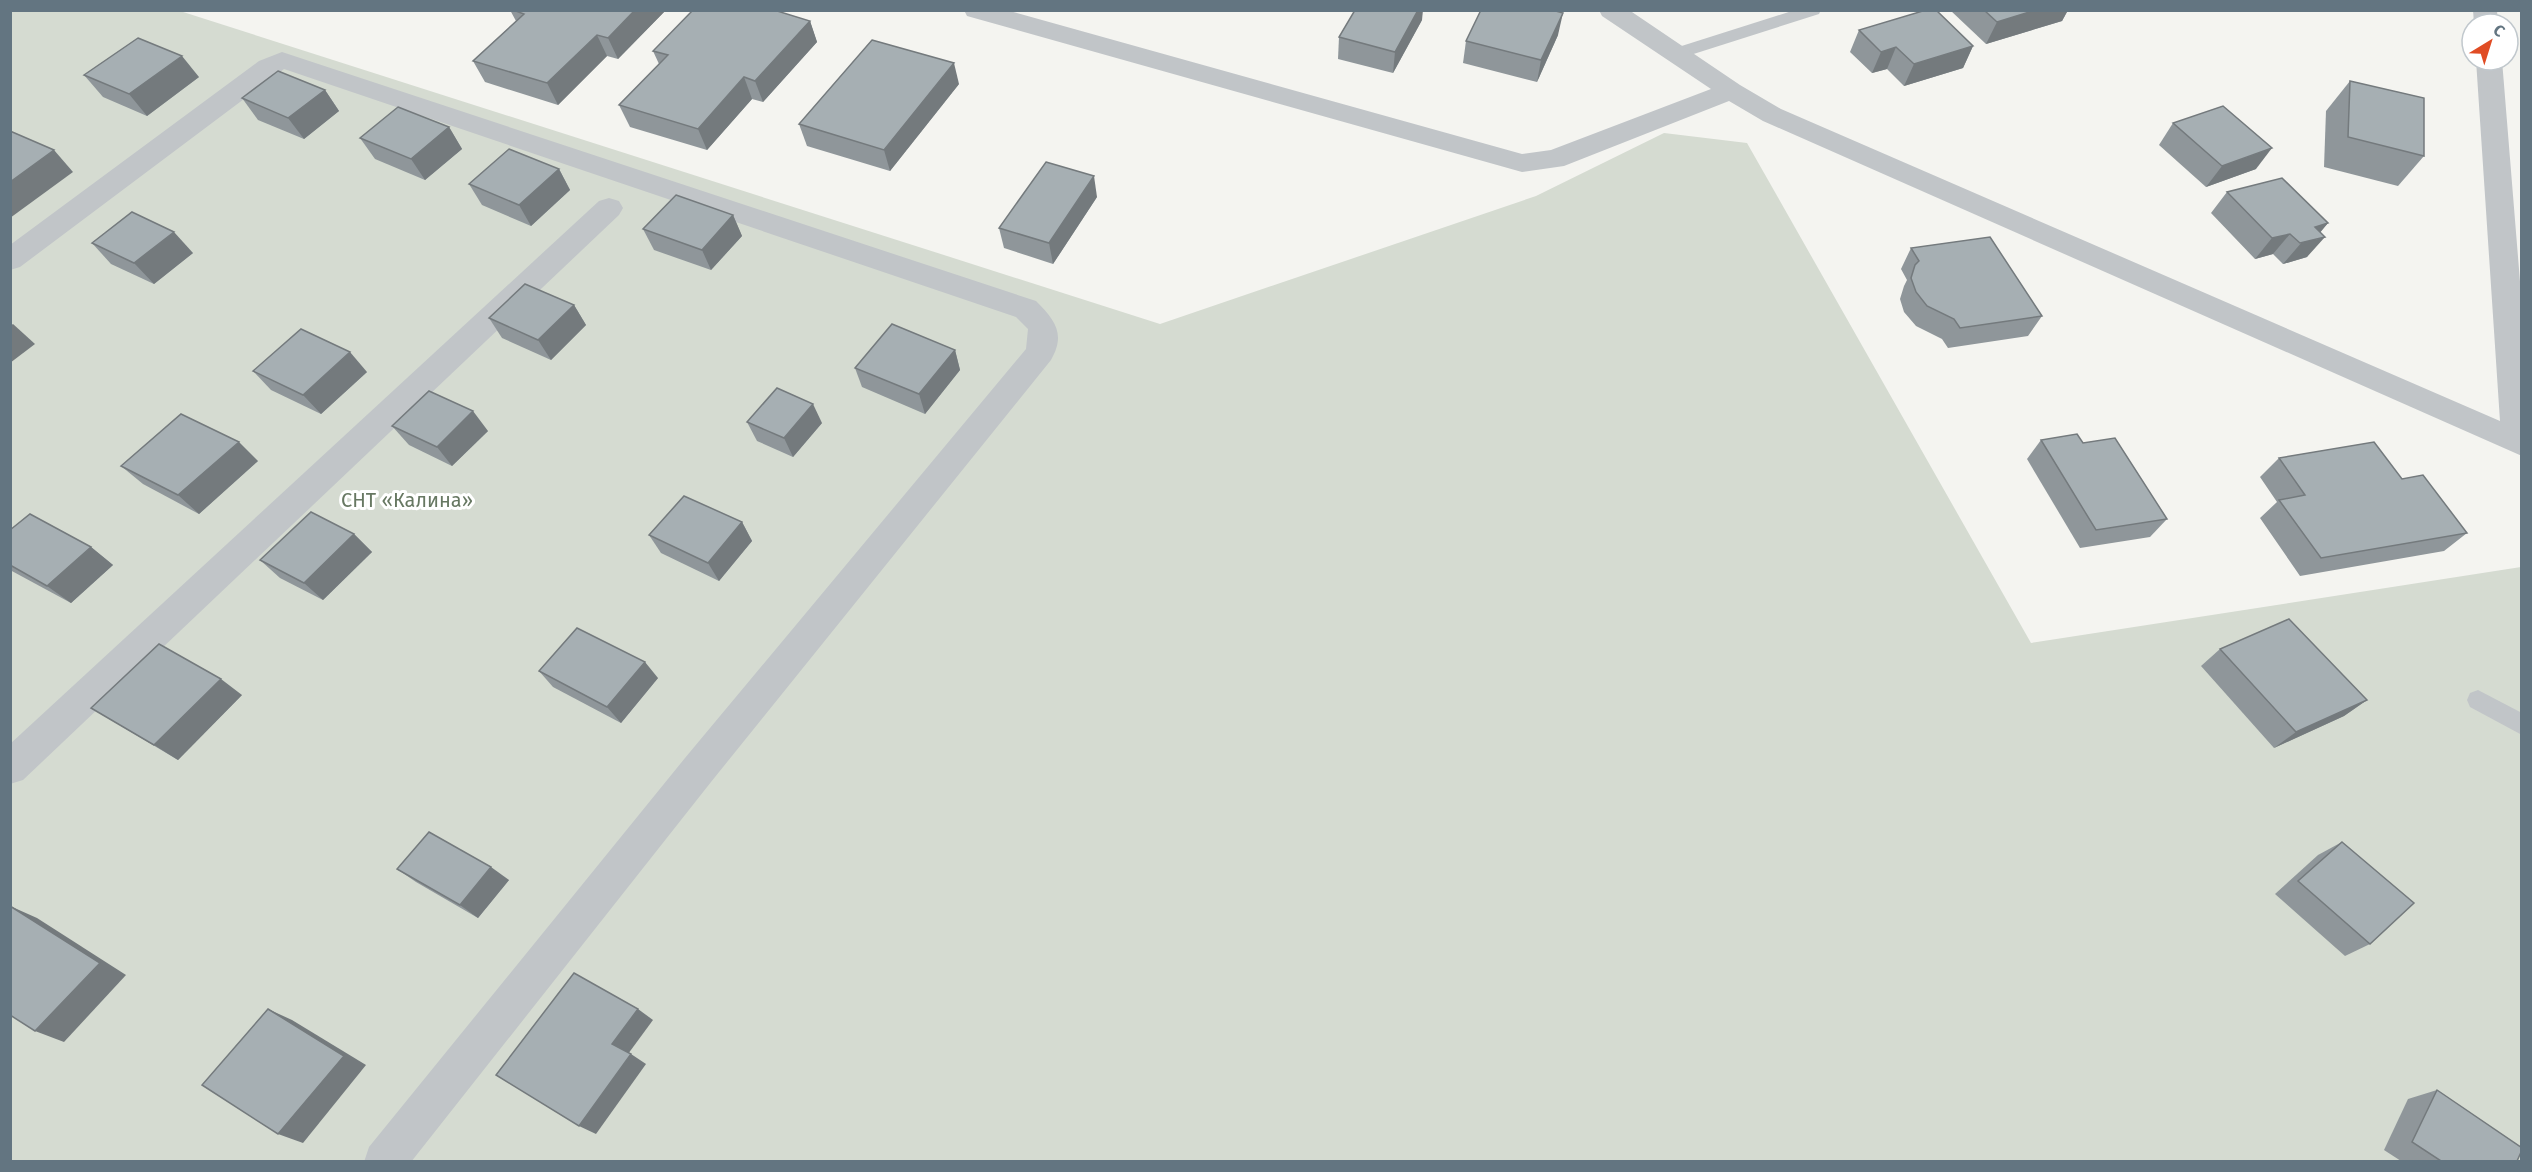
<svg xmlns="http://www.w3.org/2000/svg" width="2532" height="1172" font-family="'Fira Sans',sans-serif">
<rect width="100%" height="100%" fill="#f4f4f0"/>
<polygon fill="#d5dbd1" points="10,11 180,11 1160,324 1536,196 1664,133 1747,143 2031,643 2521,567 2521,1161 11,1161"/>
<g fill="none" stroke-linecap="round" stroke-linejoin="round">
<g fill="#c1c5c8" fill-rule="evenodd">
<polygon points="1795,10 1821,10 1819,14 1681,58 1669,58 1667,54 1669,50"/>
<polygon points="2478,690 2522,713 2522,735 2470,707 2467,700 2470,693"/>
</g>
<g fill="#c1c5c8" fill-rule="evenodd">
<polygon points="964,10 1006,10 1522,154 1551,150 1711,89 1602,16 1599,10 1629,10 1740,85 1781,109 2500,421 2476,60 2502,60 2522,306 2522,456 1763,121 1729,101 1564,166 1522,172 967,16"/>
<polygon points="2473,10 2497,10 2498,24 2474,24"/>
<path d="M282,52L1036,301C1055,320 1066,334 1051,360L711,782L411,1162H364L369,1147L685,758L1026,349L1028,329L1016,317L284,69L20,267L10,270V245L259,61Z"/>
<polygon points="609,198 619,201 623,208 619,215 23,780 10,784 10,744 599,201"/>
</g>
</g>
<g fill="#8f969a">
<polygon points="510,10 666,10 618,59 607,56 558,105 485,82 473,61 516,21"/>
<polygon points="1950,10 2068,10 2062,21 1986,44"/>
<polygon points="1422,20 1393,73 1338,59 1339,37"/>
<polygon points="810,21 817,42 763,102 752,99 707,150 630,127 619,105 659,64 653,51"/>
<polygon points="1859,30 1973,46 1963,68 1904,86 1887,69 1872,73 1850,52"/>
<polygon points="1558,35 1537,82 1463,63 1466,41"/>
<polygon points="84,75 199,77 147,116 103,97"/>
<polygon points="2350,81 2424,156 2398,186 2324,167 2326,111"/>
<polygon points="959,84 890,171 807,146 799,124"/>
<polygon points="325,90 339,111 304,139 258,120 242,98"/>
<polygon points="2173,123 2256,169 2206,187 2159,145"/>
<polygon points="449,127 462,149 425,180 375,159 360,138"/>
<polygon points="559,169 570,190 531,226 482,205 469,184"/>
<polygon points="2227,192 2328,223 2320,232 2307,257 2283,264 2273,254 2255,259 2211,213"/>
<polygon points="1097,197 1053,264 1004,248 999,228"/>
<polygon points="733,215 742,236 711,270 654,250 643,229"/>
<polygon points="92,243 193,253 154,284 111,264"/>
<polygon points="1911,248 2042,316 2028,336 1948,348 1942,339 1916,326 1904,312 1900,299 1904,286 1907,280 1901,269"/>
<polygon points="574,305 586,325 551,360 502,338 489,318"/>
<polygon points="955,350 960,370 925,414 862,387 855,368"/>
<polygon points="253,371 367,372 321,414 271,390"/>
<polygon points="747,422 822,423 793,457 757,441"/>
<polygon points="392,426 488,431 452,466 409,445"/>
<polygon points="2041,440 2083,443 2167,519 2150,537 2080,548 2027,459"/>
<polygon points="2279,458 2467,533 2444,551 2300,576 2260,518 2277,502 2260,477"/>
<polygon points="258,461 199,514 143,484 121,466"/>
<polygon points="742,522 752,541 719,581 661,553 649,535"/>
<polygon points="10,530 91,547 113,565 71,603 10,570"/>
<polygon points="354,534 372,552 323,600 280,578 260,560"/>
<polygon points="2220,649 2367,700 2344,716 2274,748 2201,666"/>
<polygon points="539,671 658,678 621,723 553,687"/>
<polygon points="242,695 178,760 116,723 91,708"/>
<polygon points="2342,842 2370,944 2345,956 2275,894 2318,855"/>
<polygon points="397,869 509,880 478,918 416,882"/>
<polygon points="2437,1090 2517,1161 2401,1161 2384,1150 2408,1099"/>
</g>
<g fill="#747a7d">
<polygon points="635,10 666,10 618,59 608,38"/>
<polygon points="1418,10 1423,10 1422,20 1393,73 1395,52"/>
<polygon points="2036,10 2068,10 2062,21 1986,44 1997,22"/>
<polygon points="1563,13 1558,35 1537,82 1541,60"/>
<polygon points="810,21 817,42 763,102 755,81"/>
<polygon points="597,35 607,56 558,105 547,83"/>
<polygon points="1973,46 1963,68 1904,86 1914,64"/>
<polygon points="1896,47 1887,69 1872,73 1881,52"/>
<polygon points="182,56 199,77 147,116 129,94"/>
<polygon points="954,63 959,84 890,171 884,150"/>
<polygon points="744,77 752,99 707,150 698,129"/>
<polygon points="325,90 339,111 304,139 288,118"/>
<polygon points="449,127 462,149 425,180 411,159"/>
<polygon points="2272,148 2256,169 2206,187 2222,166"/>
<polygon points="54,150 73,172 10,218 10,182"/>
<polygon points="559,169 570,190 531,226 519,205"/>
<polygon points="1094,176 1097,197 1053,264 1049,243"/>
<polygon points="733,215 742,236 711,270 702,250"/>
<polygon points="2328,223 2314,240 2325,237 2307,257 2283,264 2315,227"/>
<polygon points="174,232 193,253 154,284 134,263"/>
<polygon points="2290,234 2273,254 2255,259 2272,238"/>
<polygon points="574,305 586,325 551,360 538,340"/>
<polygon points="13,324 35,344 10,363 10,326"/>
<polygon points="955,350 960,370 925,414 919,394"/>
<polygon points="350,352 367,372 321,414 303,395"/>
<polygon points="813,404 822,423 793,457 784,438"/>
<polygon points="473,411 488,431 452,466 437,447"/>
<polygon points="239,442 258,461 199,514 178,495"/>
<polygon points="742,522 752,541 719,581 708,563"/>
<polygon points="354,534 372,552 323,600 304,583"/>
<polygon points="91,547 113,565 71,603 47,586"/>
<polygon points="645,662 658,678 621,723 607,707"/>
<polygon points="221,679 242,695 178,760 154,745"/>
<polygon points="2367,700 2344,716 2274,748 2296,732"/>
<polygon points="491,867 509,880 478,918 460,905"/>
<polygon points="10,906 37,918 126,975 64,1042 35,1031"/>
<polygon points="268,1009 292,1020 366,1065 303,1143 278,1134"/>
<polygon points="638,1009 653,1020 628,1054 612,1044"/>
<polygon points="631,1054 646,1064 596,1134 579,1126"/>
</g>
<g fill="#a6afb3" stroke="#747a7d" stroke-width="1.5">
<polygon points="513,10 635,10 608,38 597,35 547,83 473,61 524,14"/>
<polygon points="693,10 774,10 810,21 755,81 744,77 698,129 619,105 668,55 653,51"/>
<polygon points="1355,10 1418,10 1395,52 1339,37"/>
<polygon points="1481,10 1552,10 1563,13 1541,60 1466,41"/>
<polygon points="1926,10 1936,10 1973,46 1914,64 1896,47 1881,52 1859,30"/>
<polygon points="1984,10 2036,10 1997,22"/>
<polygon points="138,38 182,56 129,94 84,75"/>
<polygon points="872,40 954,63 884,150 799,124"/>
<polygon points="278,71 325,90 288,118 242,98"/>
<polygon points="2350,81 2424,98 2424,156 2348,137"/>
<polygon points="2223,106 2272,148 2222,166 2173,123"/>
<polygon points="398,107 449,127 411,159 360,138"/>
<polygon points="10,131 54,150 10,182"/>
<polygon points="509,149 559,169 519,205 469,184"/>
<polygon points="1046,162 1094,176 1049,243 999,228"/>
<polygon points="2282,178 2328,223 2315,227 2325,237 2300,243 2290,234 2272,238 2227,192"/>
<polygon points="676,195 733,215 702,250 643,229"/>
<polygon points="132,212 174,232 134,263 92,243"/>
<polygon points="1990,237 2042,316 1960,328 1954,319 1927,306 1916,292 1911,278 1915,265 1919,261 1911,248"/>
<polygon points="525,284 574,305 538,340 489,318"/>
<polygon points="892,324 955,350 919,394 855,368"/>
<polygon points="301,329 350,352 303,395 253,371"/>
<polygon points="777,388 813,404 784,438 747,422"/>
<polygon points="429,391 473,411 437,447 392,426"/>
<polygon points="181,414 239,442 178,495 121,466"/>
<polygon points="2077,434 2083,443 2115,438 2167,519 2096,530 2041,440"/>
<polygon points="2374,442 2402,479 2423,475 2467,533 2321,558 2279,500 2305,495 2279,458"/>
<polygon points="684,496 742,522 708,563 649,535"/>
<polygon points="311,512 354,534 304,583 260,560"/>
<polygon points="30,514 91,547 47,586 10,565 10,530"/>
<polygon points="2289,619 2367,700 2296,732 2220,649"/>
<polygon points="577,628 645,662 607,707 539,671"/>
<polygon points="159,644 221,679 154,745 91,708"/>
<polygon points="429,832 491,867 460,905 397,869"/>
<polygon points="2342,842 2414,903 2370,944 2298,881"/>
<polygon points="10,906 100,963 35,1031 10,1015"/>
<polygon points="574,973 638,1009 612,1044 631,1054 579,1126 496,1075"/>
<polygon points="268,1009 344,1056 278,1134 202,1085"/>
<polygon points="2437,1090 2522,1148 2522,1150 2517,1161 2441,1161 2412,1142"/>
</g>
<g text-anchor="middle" stroke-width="6" stroke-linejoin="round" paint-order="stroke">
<g font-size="20" fill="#677862" stroke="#fff">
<text x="407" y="507">СНТ «Калина»</text>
</g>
</g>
<rect width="2532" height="1172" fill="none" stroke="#637581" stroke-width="24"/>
<g transform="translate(2490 42) rotate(38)"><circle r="28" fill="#ffffff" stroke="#c1c8cd" stroke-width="1.5"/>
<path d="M0-4.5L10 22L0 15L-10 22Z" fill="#e04c24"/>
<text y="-9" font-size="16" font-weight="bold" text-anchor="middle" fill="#637581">С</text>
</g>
</svg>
